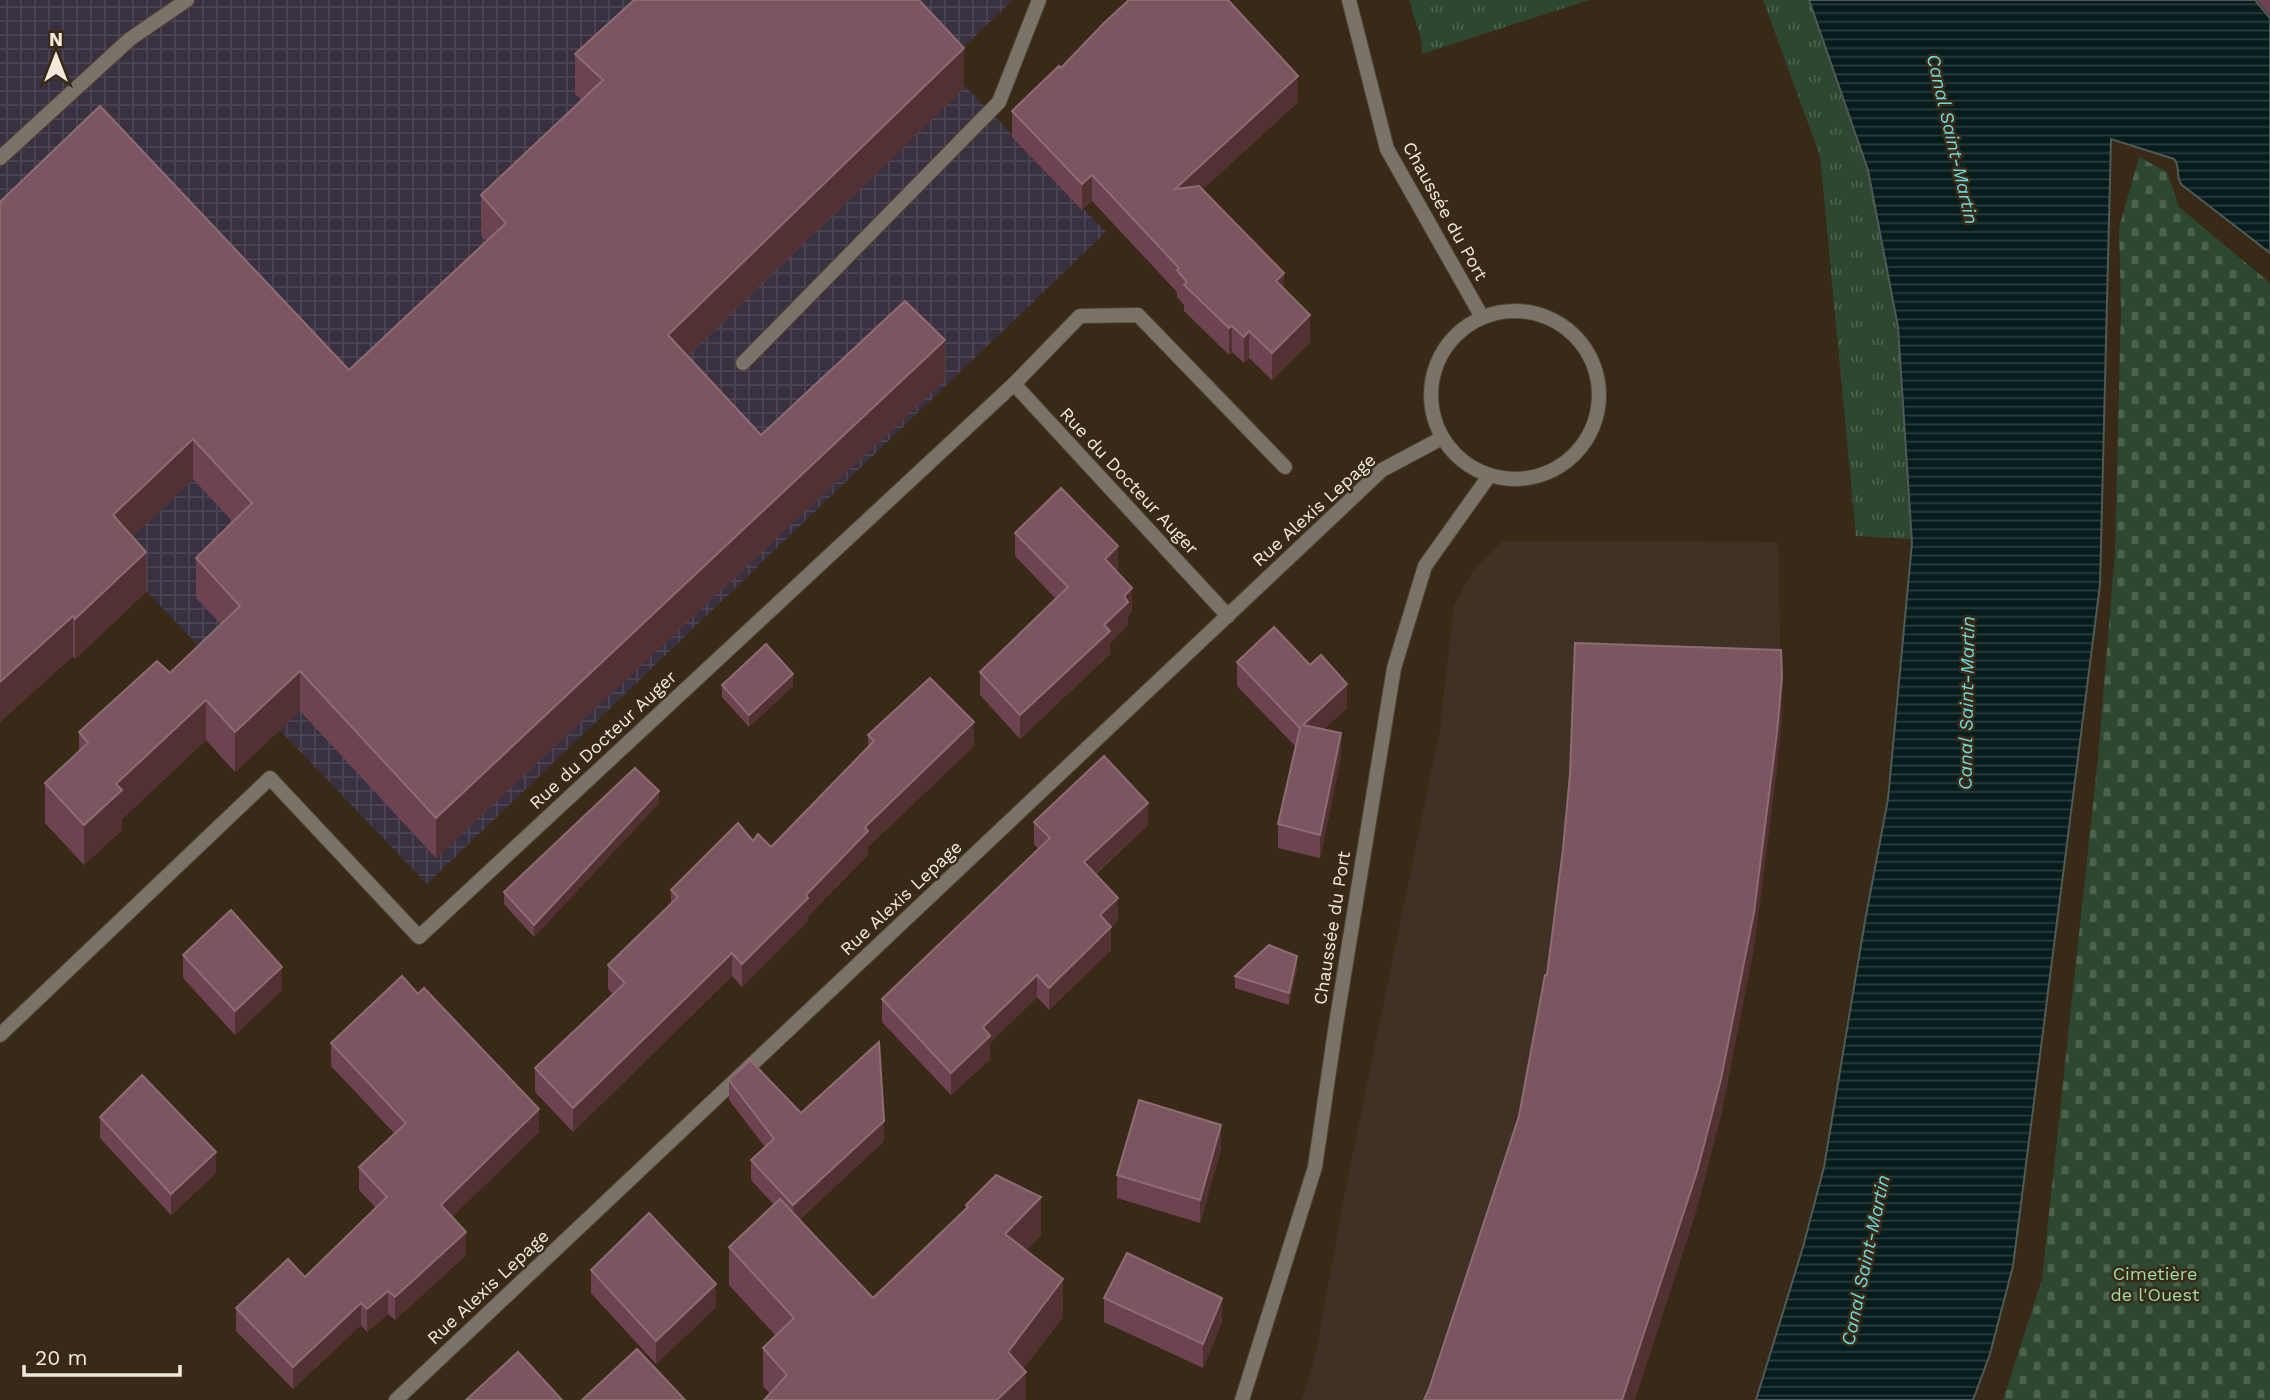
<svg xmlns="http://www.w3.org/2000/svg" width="2270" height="1400" font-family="'Work Sans',sans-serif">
<defs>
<pattern id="industrial-grid" width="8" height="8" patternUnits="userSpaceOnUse" patternTransform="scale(1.75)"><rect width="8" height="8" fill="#393040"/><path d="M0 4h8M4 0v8" fill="none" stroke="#4c4452"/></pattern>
<pattern id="grass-tufts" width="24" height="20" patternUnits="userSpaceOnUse" patternTransform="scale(1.75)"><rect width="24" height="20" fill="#2d4730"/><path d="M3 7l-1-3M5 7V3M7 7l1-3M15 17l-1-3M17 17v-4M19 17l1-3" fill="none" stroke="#4c624e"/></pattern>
<pattern id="cemetery-stones" width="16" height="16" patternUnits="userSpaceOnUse" patternTransform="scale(1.75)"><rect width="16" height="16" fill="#2d4730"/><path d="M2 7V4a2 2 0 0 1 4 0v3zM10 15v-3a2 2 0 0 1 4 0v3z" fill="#4c624e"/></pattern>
<pattern id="water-rules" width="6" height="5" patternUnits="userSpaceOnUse" patternTransform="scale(1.75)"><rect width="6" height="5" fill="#071c1d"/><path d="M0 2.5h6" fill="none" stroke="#2c3d3d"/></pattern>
</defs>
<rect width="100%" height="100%" fill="#382a17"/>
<polygon fill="url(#industrial-grid)" points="0,0 1013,0 945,65 1106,232 427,884 124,568 0,686"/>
<polygon fill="#3f3224" points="1502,541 1778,542 1782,719 1777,769 1754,949 1721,1116 1697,1209 1635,1400 1302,1400 1316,1352 1346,1187 1440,729 1454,605 1473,571"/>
<g fill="url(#grass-tufts)">
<polygon points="1409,0 1589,0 1422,54 1421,39"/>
<polygon points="1763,0 1809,0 1868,170 1898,327 1912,539 1856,536 1820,156"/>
</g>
<polygon fill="url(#cemetery-stones)" points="2139,157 2167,172 2179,207 2270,283 2270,1400 2003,1400 2042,1279 2098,757 2115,553 2121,307 2119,228"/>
<path fill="url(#water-rules)" stroke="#4e5a57" stroke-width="2" d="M1809,0H2255L2270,18V253L2182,185C2175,178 2181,166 2174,159L2111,139L2100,585L2013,1266L1990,1354L1973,1400H1756L1803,1247L1824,1167L1865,921L1888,799L1912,543L1898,327L1868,170Z"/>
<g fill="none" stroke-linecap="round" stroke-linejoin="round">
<defs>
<g id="service">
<polyline points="0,158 130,39 187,0"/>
<polyline points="743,363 999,102 1039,0"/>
<polyline points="1014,384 1080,316 1138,315 1285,467"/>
</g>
<g id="minor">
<polyline points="1349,0 1387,149 1482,317"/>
<circle cx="1515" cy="395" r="84"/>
<polyline points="0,1035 270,778 419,937 1014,384 1228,616"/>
<polyline points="396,1400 1382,470 1442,438"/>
<polyline points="1242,1400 1315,1167 1336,1024 1394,668 1425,566 1489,476"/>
</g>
</defs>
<use href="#service" stroke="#524533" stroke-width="16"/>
<use href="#minor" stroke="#524533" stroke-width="16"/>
<use href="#service" stroke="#797369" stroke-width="14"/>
<use href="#minor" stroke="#797369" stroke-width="14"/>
</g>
<g fill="#6d4351">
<polygon points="2257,0 2270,0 2270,16"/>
<polygon points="1232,4 1298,102 1203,189 1284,289 1310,342 1272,380 1249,358 1244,363 1232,352 1229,355 1184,311 1184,305 1177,297 1177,292 1092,201 1082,210 1012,137 1012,111 1061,68"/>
<polygon points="575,54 964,88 688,356 761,435 945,380 436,858 300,711 235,772 206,740 122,819 122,830 84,865 45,823 45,783 79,752 79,732 170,673 221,624 196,598 196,558 233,522 193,479 132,537 146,592 75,659 73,656 0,722 0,202 349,370 486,241 481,235 481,195 582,100 575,94"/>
<polygon points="1015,533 1118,569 1116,571 1132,612 1128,616 1128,625 1110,643 1110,654 1020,739 980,695 980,672 1056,599 1015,556"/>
<polygon points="1237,662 1347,708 1324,729 1341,757 1320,858 1278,848 1278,824 1296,747 1237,686"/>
<polygon points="722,685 793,686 749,727 722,697"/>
<polygon points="868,735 974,746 868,847 868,855 808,916 808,921 742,987 732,976 573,1132 535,1092 535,1068 613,994 608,989 608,965 671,903 671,890 753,841 771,847 868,747"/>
<polygon points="659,803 534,937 504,904 504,892"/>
<polygon points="1034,822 1148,825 1096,874 1118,920 1111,927 1111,950 1049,1010 1037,997 990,1043 990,1059 951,1095 882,1022 882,999 1038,849 1034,844"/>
<polygon points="183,955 282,990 235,1035 183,978"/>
<polygon points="1297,968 1289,1005 1235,988 1235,976"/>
<polygon points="331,1043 539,1132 452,1217 466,1255 395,1320 388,1314 367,1332 361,1325 293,1389 236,1331 236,1308 305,1277 376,1208 359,1190 359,1167 394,1133 331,1066"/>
<polygon points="729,1080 801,1113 884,1141 799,1220 873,1298 966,1209 966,1205 1041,1235 1026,1250 1063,1317 1023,1369 1026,1400 770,1394 763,1386 763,1348 776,1336 729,1285 729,1247 774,1205 751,1180 751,1160 765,1147 729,1100"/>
<polygon points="100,1117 216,1173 171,1215 100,1138"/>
<polygon points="1221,1149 1200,1223 1117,1198 1117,1175"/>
<polygon points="591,1270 716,1307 656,1364 591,1293"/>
<polygon points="1104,1298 1222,1322 1203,1368 1104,1322"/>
</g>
<g fill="#523133">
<polygon points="964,48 964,88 668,375 668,335"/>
<polygon points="1298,76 1298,102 1175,215 1175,189"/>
<polygon points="1092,175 1092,201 1082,210 1082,184"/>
<polygon points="1284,273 1284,299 1276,281"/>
<polygon points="1310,315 1310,342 1272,380 1272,353"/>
<polygon points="1232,326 1232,352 1229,355 1229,328"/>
<polygon points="1249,331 1249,358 1244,363 1244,337"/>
<polygon points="945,340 945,380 436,858 436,818"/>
<polygon points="193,439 193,479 113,555 113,515"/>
<polygon points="1118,546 1118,569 1105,583 1105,559"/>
<polygon points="146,552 146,592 75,659 75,619"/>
<polygon points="1132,588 1132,612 1128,616 1128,625 1110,643 1110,654 1020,739 1020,715 1104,625 1124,596"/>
<polygon points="73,616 73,656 0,722 0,682"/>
<polygon points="300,671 300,711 235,772 235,732"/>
<polygon points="793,674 793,686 749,727 749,715"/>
<polygon points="1782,677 1782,714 1777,769 1754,949 1721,1116 1697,1209 1635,1400 1622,1400"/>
<polygon points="1347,684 1347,708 1303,748 1303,725"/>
<polygon points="206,700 206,740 122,819 122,830 84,865 84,825 116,784"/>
<polygon points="974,722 974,746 868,847 868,855 808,916 808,921 742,987 742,964 806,895 865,827"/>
<polygon points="1341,733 1341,757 1320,858 1320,835"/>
<polygon points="659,791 659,803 534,937 534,925"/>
<polygon points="1148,803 1148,825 1084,884 1084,862"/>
<polygon points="1118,898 1118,920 1100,938 1100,915"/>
<polygon points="1111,927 1111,950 1049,1010 1049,988"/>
<polygon points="732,953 732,976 573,1132 573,1108"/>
<polygon points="1297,956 1297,968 1289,1005 1289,993"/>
<polygon points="282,967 282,990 235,1035 235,1011"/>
<polygon points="1037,975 1037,997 990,1043 990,1059 951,1095 951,1073 983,1027"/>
<polygon points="539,1109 539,1132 441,1228 441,1205"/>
<polygon points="884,1121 884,1141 793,1225 793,1205"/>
<polygon points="1221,1125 1221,1149 1200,1223 1200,1200"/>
<polygon points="216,1152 216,1173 171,1215 171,1194"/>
<polygon points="1041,1197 1041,1235 1005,1272 1005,1234"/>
<polygon points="466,1232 466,1255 395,1320 395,1297"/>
<polygon points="1063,1279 1063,1317 1008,1389 1008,1352"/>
<polygon points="716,1284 716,1307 656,1364 656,1341"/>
<polygon points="388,1291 388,1314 367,1332 367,1309"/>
<polygon points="1222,1298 1222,1322 1203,1368 1203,1344"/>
<polygon points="361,1303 361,1325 293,1389 293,1367"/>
<polygon points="1026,1372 1026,1400 997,1400"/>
</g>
<g fill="#7b5560" stroke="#8e6c74" stroke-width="2">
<polygon points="634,0 919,0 964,48 668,335 761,435 905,301 945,340 436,818 300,671 235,732 206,700 116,784 122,790 84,825 45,783 88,743 79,732 157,661 170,673 240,606 196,558 252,503 193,439 113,515 146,552 75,619 73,616 0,682 0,202 100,106 349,370 506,223 481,195 603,80 575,54"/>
<polygon points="1129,0 1228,0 1298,76 1175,189 1199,186 1284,273 1276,281 1310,315 1272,353 1249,331 1244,337 1232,326 1229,328 1184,285 1187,282 1177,270 1179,268 1092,175 1082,184 1012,111 1059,66 1061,68 1104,23"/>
<polygon points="1061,488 1118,546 1105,559 1132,588 1124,596 1128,602 1104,625 1110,631 1020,715 980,672 1068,587 1015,533"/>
<polygon points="1274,627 1310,665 1321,655 1347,684 1303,725 1341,733 1320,835 1278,824 1300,728 1237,662"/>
<polygon points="1575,643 1781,650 1782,677 1777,732 1754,912 1721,1079 1697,1172 1622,1400 1424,1400 1429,1389 1519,1116 1545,975 1547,975 1563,849 1570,774"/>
<polygon points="766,644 793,674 749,715 722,685"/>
<polygon points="930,678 974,722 865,827 868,831 806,895 808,898 742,964 732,953 573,1108 535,1068 625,983 608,965 678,897 671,890 738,823 753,841 758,834 771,847 874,741 868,735"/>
<polygon points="1104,756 1148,803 1084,862 1118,898 1100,915 1111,927 1049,988 1037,975 983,1027 990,1036 951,1073 882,999 1050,838 1034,822"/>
<polygon points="635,768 659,791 534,925 504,892"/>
<polygon points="231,910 282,967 235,1011 183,955"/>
<polygon points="1269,945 1297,956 1289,993 1235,976"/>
<polygon points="402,976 418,994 424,988 539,1109 441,1205 466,1232 395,1297 388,1291 367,1309 361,1303 293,1367 236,1308 288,1259 305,1277 387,1197 359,1167 406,1123 331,1043"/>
<polygon points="879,1042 884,1121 793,1205 751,1160 774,1139 729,1080 750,1060 801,1113"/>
<polygon points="142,1075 216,1152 171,1194 100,1117"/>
<polygon points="1139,1100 1221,1125 1200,1200 1117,1175"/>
<polygon points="996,1175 1041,1197 1005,1234 1063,1279 1008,1352 1026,1372 997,1400 764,1400 787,1375 763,1348 794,1318 729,1247 780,1199 873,1298 968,1207 966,1205"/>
<polygon points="649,1213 716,1284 656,1341 591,1270"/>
<polygon points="1127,1253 1222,1298 1203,1344 1104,1298"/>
<polygon points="637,1349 685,1400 582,1400"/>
<polygon points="518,1352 562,1400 466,1400"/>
</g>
<g text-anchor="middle" stroke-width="5" stroke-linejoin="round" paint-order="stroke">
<g font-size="18" fill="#f3eade" stroke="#382a17">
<text transform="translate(1445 211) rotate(61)" y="6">Chaussée du Port</text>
<text transform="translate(1129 481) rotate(47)" y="6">Rue du Docteur Auger</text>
<text transform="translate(1314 510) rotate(-42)" y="6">Rue Alexis Lepage</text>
<text transform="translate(603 740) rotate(-43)" y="6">Rue du Docteur Auger</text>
<text transform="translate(901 898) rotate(-43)" y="6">Rue Alexis Lepage</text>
<text transform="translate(1332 928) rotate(-81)" y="6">Chaussée du Port</text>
<text transform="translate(488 1287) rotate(-43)" y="6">Rue Alexis Lepage</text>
</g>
<g font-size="18" fill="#9edca6" stroke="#382a17">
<text x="2155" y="1280">Cimetière<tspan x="2155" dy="21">de l'Ouest</tspan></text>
</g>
<g font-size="19" font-style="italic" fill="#6dd7da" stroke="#382a17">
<text transform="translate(1953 139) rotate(77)" y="7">Canal Saint-Martin</text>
<text transform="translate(1966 703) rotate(-89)" y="7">Canal Saint-Martin</text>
<text transform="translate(1865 1260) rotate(-78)" y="7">Canal Saint-Martin</text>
</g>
</g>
<g transform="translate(56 56)" stroke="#382a17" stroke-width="5" paint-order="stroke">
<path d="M0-5L12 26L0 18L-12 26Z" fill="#f3eade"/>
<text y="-10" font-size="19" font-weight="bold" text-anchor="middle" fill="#f3eade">N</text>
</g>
<path d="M24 1365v10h156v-10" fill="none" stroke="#f3eade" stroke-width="3.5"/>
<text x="35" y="1365" font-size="21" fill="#f3eade" stroke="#382a17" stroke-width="5" paint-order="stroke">20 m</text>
</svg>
